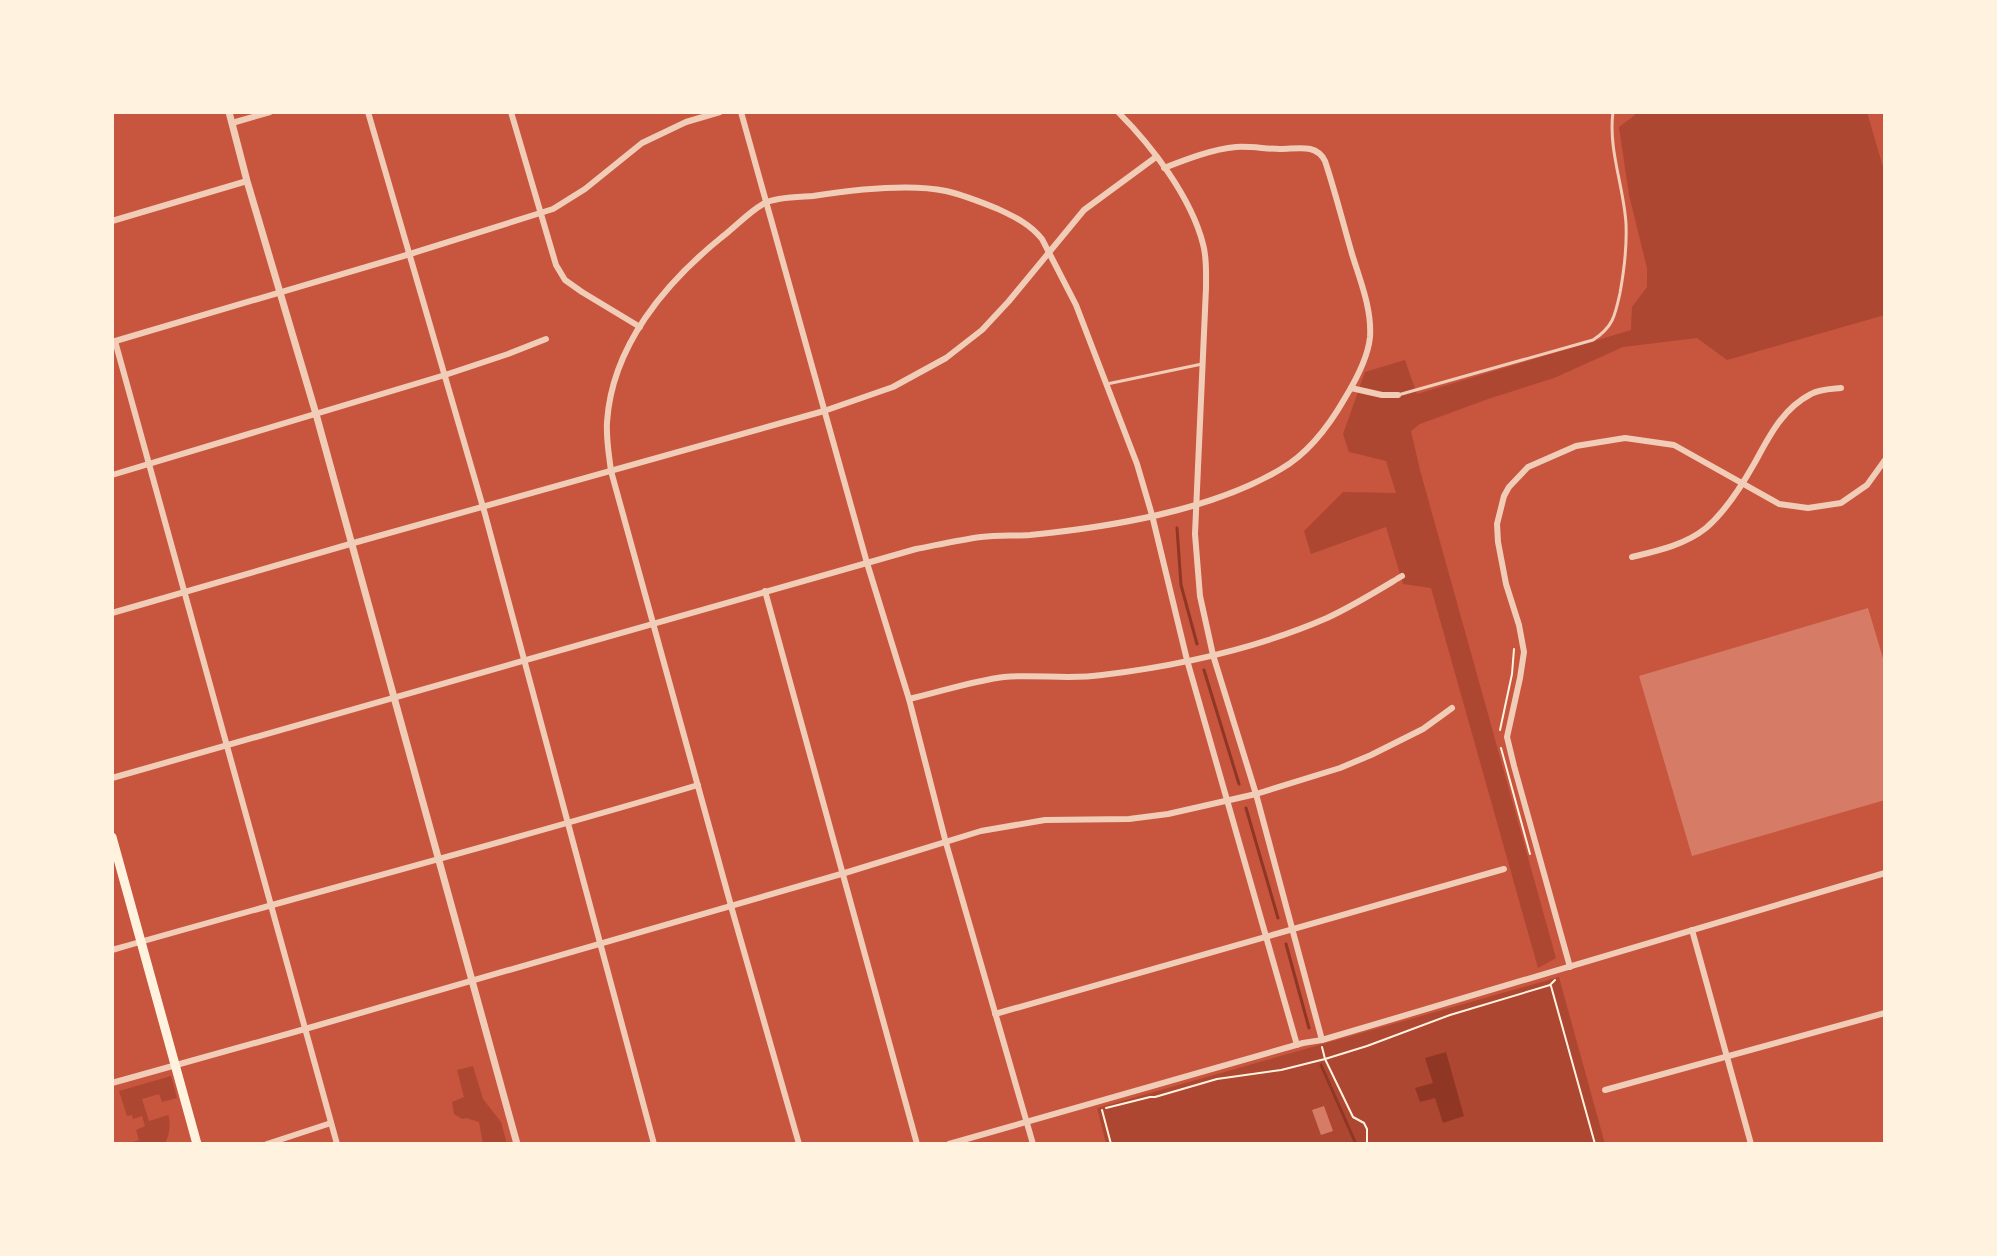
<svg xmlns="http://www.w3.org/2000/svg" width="1997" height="1256" font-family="Roboto,sans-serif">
<rect width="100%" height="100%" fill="#c8553d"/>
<g fill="#ae4732">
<polygon points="1634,112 1867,112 1885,174 1885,315 1727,360 1697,338 1623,347 1554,378 1491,398 1420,424 1411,431 1420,470 1556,958 1538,968 1431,588 1403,584 1386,527 1311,554 1304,531 1343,492 1396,493 1386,461 1349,452 1343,434 1365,372 1405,360 1417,394 1631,330 1632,307 1647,287 1647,268 1629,195 1619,127 1635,115"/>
<polygon points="1559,977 1605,1144 1106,1144 1097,1108"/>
<polygon points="473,1066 483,1099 501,1122 507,1144 483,1144 479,1122 466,1118 462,1119 454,1114 452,1102 464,1097 457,1070"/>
<path d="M171,1076L177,1098L162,1102L159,1094L142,1099L149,1121L168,1115L169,1117C170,1126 170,1136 164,1144H133V1142L139,1140L136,1130L145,1126L142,1116L133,1119L132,1115L127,1116L119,1091Z"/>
</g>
<polygon fill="#8f3625" points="1446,1052 1464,1116 1443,1123 1435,1098 1420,1102 1415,1088 1433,1083 1425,1058"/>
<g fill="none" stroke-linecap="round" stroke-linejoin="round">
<g stroke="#8f3625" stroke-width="3">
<polyline points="1177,528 1181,585 1197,644"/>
<polyline points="1204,670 1239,784"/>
<polyline points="1246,808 1278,918"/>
<polyline points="1286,944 1309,1028"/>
<polyline points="1321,1065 1356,1144"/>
</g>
</g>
<g fill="#d67c66">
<polygon points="1868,608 1885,665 1885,800 1692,856 1639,676"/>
<polygon points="1324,1106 1333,1131 1321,1135 1312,1110"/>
</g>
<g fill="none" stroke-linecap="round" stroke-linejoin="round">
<g stroke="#fff3e0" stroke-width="2">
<polyline points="1500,730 1512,674 1514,649"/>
<polyline points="1501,748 1530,854"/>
<polyline points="1551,986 1595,1144"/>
<polyline points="1322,1047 1325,1059 1353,1117 1364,1123 1367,1129 1367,1144"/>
<polyline points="1106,1108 1150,1097 1155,1097 1217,1079 1281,1070 1325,1059 1367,1046 1450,1015 1550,985 1555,980"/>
<polyline points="1102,1110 1111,1144"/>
</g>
<g stroke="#f1ccb7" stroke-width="3">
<polyline points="1107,384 1202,364"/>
<path d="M1398,395L1593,340C1613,327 1615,316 1620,293C1624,271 1627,247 1626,224C1624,187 1608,150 1613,112"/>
</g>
<g stroke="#f1ccb7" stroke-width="6">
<polyline points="368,112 485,514 654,1144"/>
<polyline points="511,112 556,265 565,280 582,292 640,327"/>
<polyline points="741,112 867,563 909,699 946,843 1033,1144"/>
<path d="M1118,112C1152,146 1191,197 1203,244C1207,258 1206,273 1206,288L1195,534L1200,596L1213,655L1256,794L1322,1040"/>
<polyline points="232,123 270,112"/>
<polyline points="112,221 247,181"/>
<polyline points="115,341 337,1144"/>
<polyline points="112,342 410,254 553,209 585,189 642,143 686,122 720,112"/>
<polyline points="1351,388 1382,395 1398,395"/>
<polyline points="112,475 445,375 508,354 546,339"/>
<path d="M1632,557C1657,551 1685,545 1706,528C1726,511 1741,487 1754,464C1769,437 1782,409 1811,394C1820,389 1832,389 1841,388"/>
<polyline points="765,591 917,1144"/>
<polyline points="112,613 357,542 824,411 893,387 946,358 982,330 1009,301 1084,210 1156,157"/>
<path d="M909,699C940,692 972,681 1004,677C1037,674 1069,680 1102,675C1176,666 1258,648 1327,618C1353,606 1377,591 1402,576"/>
<path d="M112,778L916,549C937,545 959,540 981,537C997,535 1014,536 1030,535C1110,527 1211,511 1281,469C1309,453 1329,426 1345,398C1356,380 1368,358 1370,337C1372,309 1360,280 1352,254C1343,223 1335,191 1325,161C1316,143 1297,149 1280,149C1266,149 1251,146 1236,147C1213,149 1187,159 1164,168"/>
<polyline points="1692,930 1751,1144"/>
<path d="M112,950C307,894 504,843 698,785"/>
<polyline points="1570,967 1514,766 1507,737 1520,678 1524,652 1519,625 1506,584 1498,542 1497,524 1504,496 1509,487 1528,467 1576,446 1625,438 1674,445 1779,504 1808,508 1841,503 1867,485 1885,460"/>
<polyline points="995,1014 1504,869"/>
<polyline points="112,1083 305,1029 848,872 981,831 1045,820 1129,819 1168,814 1256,794 1340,768 1371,755 1423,729 1452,708"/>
<polyline points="1605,1090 1885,1013"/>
<polyline points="267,1144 331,1123"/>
<path d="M799,1144L733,913L611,471C609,455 606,439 607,422C612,346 665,283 722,237C734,228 752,209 765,203C776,197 800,197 813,196C852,190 907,183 946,191C963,195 981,202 998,209C1015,217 1030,224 1042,239L1076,305L1137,464L1152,515L1187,660L1297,1045"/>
<polyline points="949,1144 1303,1043 1322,1040 1885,873"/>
</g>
<polyline stroke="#f1ccb7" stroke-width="7" points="229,112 247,181 316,414 517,1144"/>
<polyline stroke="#fff3e0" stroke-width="9" points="112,837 197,1144"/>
</g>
<rect width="1997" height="1256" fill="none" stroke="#fff3e0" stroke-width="228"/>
</svg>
